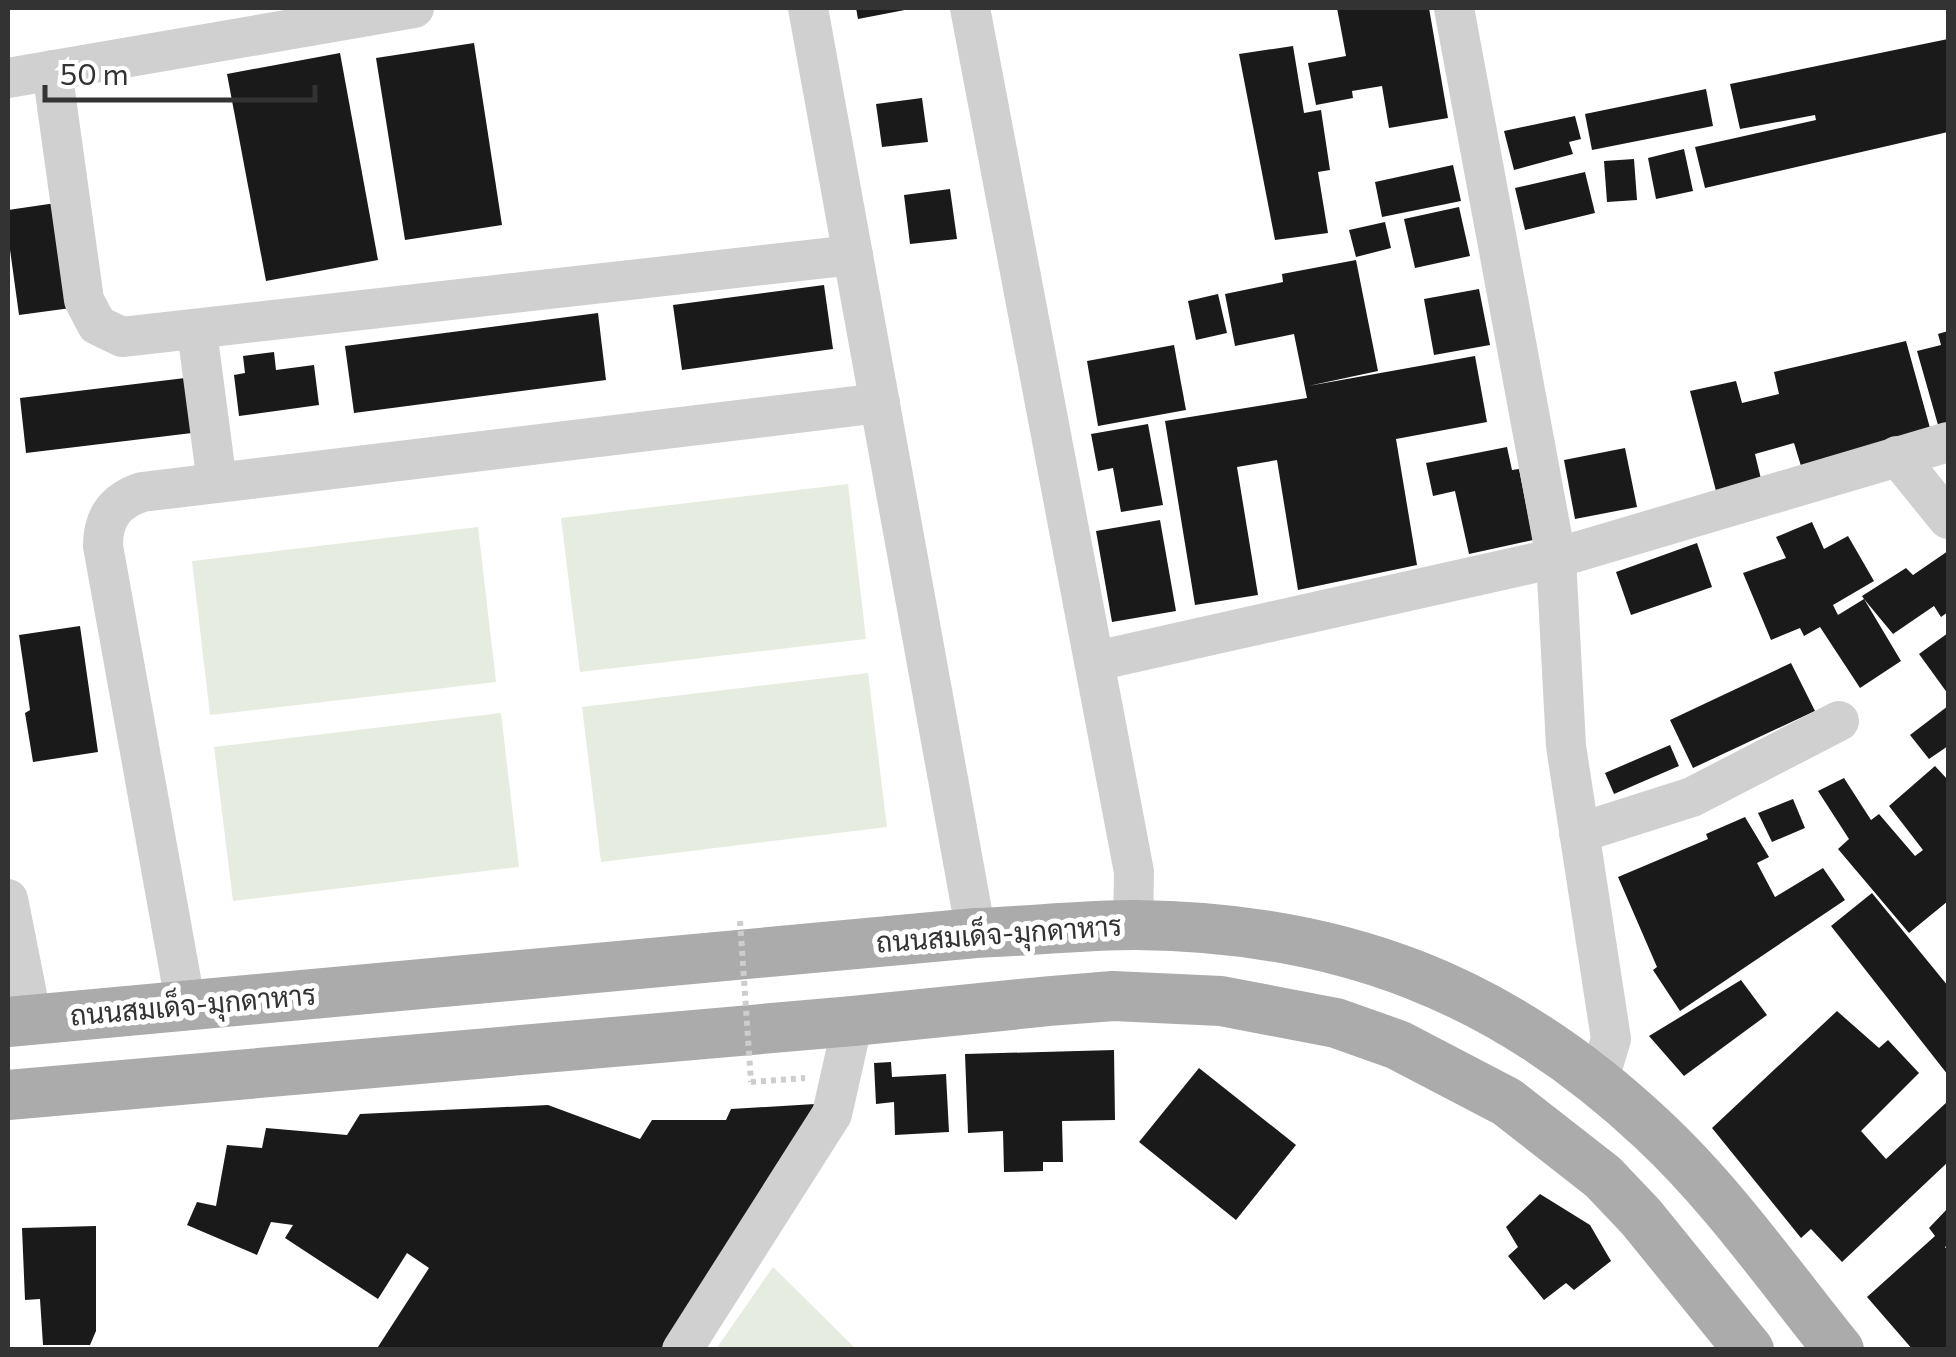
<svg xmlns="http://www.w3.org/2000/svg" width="1956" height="1357" font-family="Commissioner,Sarabun,sans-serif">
<rect width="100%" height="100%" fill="#fff"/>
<g fill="#e6ecdf">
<polygon points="848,484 866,639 580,672 561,518"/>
<polygon points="478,527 496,682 210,715 192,561"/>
<polygon points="868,673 887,827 601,862 582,707"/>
<polygon points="501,713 519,867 233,901 214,747"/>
<polygon points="773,1267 854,1347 852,1349 716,1349"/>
</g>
<g fill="#1a1a1a">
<polygon points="856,8 910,8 910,9 858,19"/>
<polygon points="1337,8 1429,8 1448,118 1389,128 1382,86 1352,91 1353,98 1316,105 1308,63 1346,56"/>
<polygon points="1948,39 1948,132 1705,188 1695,147 1816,120 1815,115 1740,129 1730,84"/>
<polygon points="474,43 502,225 405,240 376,58"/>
<polygon points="1293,46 1304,113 1321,110 1330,170 1318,172 1328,233 1275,240 1239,54"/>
<polygon points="340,53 378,260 266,281 227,74"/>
<polygon points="1706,89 1713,126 1592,150 1585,114"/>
<polygon points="922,98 928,142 882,147 876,104"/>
<polygon points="1575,116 1581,139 1569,142 1573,154 1514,170 1504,131"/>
<polygon points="1684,149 1693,191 1656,199 1648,158"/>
<polygon points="1634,159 1637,200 1607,202 1604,161"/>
<polygon points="1453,165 1461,201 1382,217 1375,182"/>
<polygon points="1585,172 1595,213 1525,230 1515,188"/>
<polygon points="950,189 957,239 910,244 904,195"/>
<polygon points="56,203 71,308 19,315 8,235 8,210"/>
<polygon points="1459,207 1470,256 1415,268 1404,219"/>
<polygon points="1385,222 1391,248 1356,257 1349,230"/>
<polygon points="1356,260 1378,371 1308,386 1475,356 1487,422 1396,439 1417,565 1298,590 1277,460 1237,467 1258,595 1195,605 1165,421 1307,398 1294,334 1235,346 1225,294 1283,282 1282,274"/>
<polygon points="824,285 833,349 682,370 673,305"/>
<polygon points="1479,289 1490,345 1434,355 1424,299"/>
<polygon points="1218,294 1227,333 1196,340 1188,301"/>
<polygon points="598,313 606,380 354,413 345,346"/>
<polygon points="1948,331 1948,423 1938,425 1917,351 1941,345 1938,334"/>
<polygon points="1906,341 1930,428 1801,466 1794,443 1755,454 1761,479 1716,491 1690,391 1736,381 1742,403 1779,394 1774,372"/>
<polygon points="1174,345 1186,410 1098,426 1087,361"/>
<polygon points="274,352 276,370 314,365 319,405 239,416 234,375 245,373 243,356"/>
<polygon points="185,378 192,433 26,453 20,398"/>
<polygon points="1148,424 1163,505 1121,512 1113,468 1098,471 1091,434"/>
<polygon points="1507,447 1512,470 1519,469 1533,540 1469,554 1455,491 1433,496 1426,463"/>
<polygon points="1625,448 1637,507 1575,519 1564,460"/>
<polygon points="1160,520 1176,611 1112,622 1096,531"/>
<polygon points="1812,522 1824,549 1848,536 1874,581 1833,605 1838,615 1864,599 1862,596 1906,568 1913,575 1948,551 1948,612 1941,617 1934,606 1893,634 1864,599 1901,661 1860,688 1820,627 1804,636 1800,628 1771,640 1743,573 1786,558 1776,537"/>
<polygon points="1697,543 1712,587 1631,615 1616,572"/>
<polygon points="80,626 98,752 33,762 25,713 30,710 19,635"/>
<polygon points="1948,633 1948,694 1919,654"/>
<polygon points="1791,663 1815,711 1693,768 1670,720"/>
<polygon points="1948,706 1948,746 1929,759 1910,735"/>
<polygon points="1670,745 1679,766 1614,794 1605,773"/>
<polygon points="1935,766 1948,780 1948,901 1909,933 1838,849 1849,839 1818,791 1844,778 1871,820 1879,814 1915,856 1923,850 1889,806"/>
<polygon points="1793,799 1805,828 1772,842 1758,813"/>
<polygon points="1745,817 1769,857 1757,863 1775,897 1823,868 1845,900 1680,1011 1653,970 1657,967 1618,877 1708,839 1706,834"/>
<polygon points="1872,893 1948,986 1948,1075 1831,926"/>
<polygon points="1741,980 1767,1015 1684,1076 1649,1036"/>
<polygon points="1837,1011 1879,1048 1888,1040 1919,1073 1861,1131 1886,1159 1948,1101 1948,1162 1842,1262 1811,1229 1801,1238 1712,1128"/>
<polygon points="1114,1050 1115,1120 1062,1121 1063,1162 1043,1162 1043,1171 1004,1172 1003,1131 968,1133 965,1054"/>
<polygon points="891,1062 892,1077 946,1074 949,1132 895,1135 894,1102 876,1104 874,1063"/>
<polygon points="1199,1068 1296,1145 1236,1220 1139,1142"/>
<polygon points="815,1104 668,1350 376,1350 429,1268 407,1253 378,1299 285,1238 293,1225 271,1222 257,1255 187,1225 197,1202 216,1206 227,1145 262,1148 266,1128 347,1135 360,1114 548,1105 640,1139 652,1120 726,1120 731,1109"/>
<polygon points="1540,1194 1590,1225 1611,1261 1574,1290 1566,1283 1544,1300 1508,1256 1518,1247 1506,1227"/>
<polygon points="1948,1208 1948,1244 1945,1247 1948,1251 1948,1350 1913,1350 1867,1297 1935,1236 1929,1228"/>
<polygon points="96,1226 96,1331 90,1345 43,1345 40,1299 25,1300 22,1228"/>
</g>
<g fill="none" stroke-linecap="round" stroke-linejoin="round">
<polyline stroke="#cdcdcd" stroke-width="6" stroke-dasharray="5 5" stroke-linecap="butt" points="751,1082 805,1078"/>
<g stroke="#d0d0d0" stroke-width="40">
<polyline points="808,8 976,933"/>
<polyline points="970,8 1134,872 1133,925"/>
<polyline points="1454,8 1556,558 1566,746 1611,1039 1598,1082"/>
<polyline points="52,70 84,300 97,325 122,337 853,255"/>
<polyline points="8,78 414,8"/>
<polyline points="197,331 217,483"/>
<polyline points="1897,456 1948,519"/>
<polyline points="1096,661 1556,558 1948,442"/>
<polyline points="1579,833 1692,797 1839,721"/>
<polyline points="8,899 32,1020"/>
<path d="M186,1007L103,546C103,517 115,501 142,492L880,403"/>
<polyline points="682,1350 832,1114 853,1021"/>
</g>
<g stroke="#ababab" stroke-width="50">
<path d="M8,1022L976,933C1029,931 1083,925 1136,925C1341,927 1502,988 1652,1129C1722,1194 1779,1276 1839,1350"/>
<polyline points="8,1095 853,1021 1050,1001 1113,996 1221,1001 1336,1023 1398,1045 1507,1102 1603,1177 1641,1217 1749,1350"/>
</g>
<polyline stroke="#cdcdcd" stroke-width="6" stroke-dasharray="5 5" stroke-linecap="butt" points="740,921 751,1082"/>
</g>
<g text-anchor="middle" stroke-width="10" stroke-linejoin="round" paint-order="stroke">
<g font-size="28" fill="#333" stroke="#fff">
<text transform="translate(999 934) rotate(-4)" y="10">ถนนสมเด็จ-มุกดาหาร</text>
<text transform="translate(193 1005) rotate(-5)" y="10">ถนนสมเด็จ-มุกดาหาร</text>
</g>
</g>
<rect width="1956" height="1357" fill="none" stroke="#333333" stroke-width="20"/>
<path d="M45 85v15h270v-15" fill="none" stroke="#333333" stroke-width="5"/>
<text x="60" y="85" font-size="30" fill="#333333" stroke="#ffffff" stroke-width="8" paint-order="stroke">50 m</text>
</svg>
